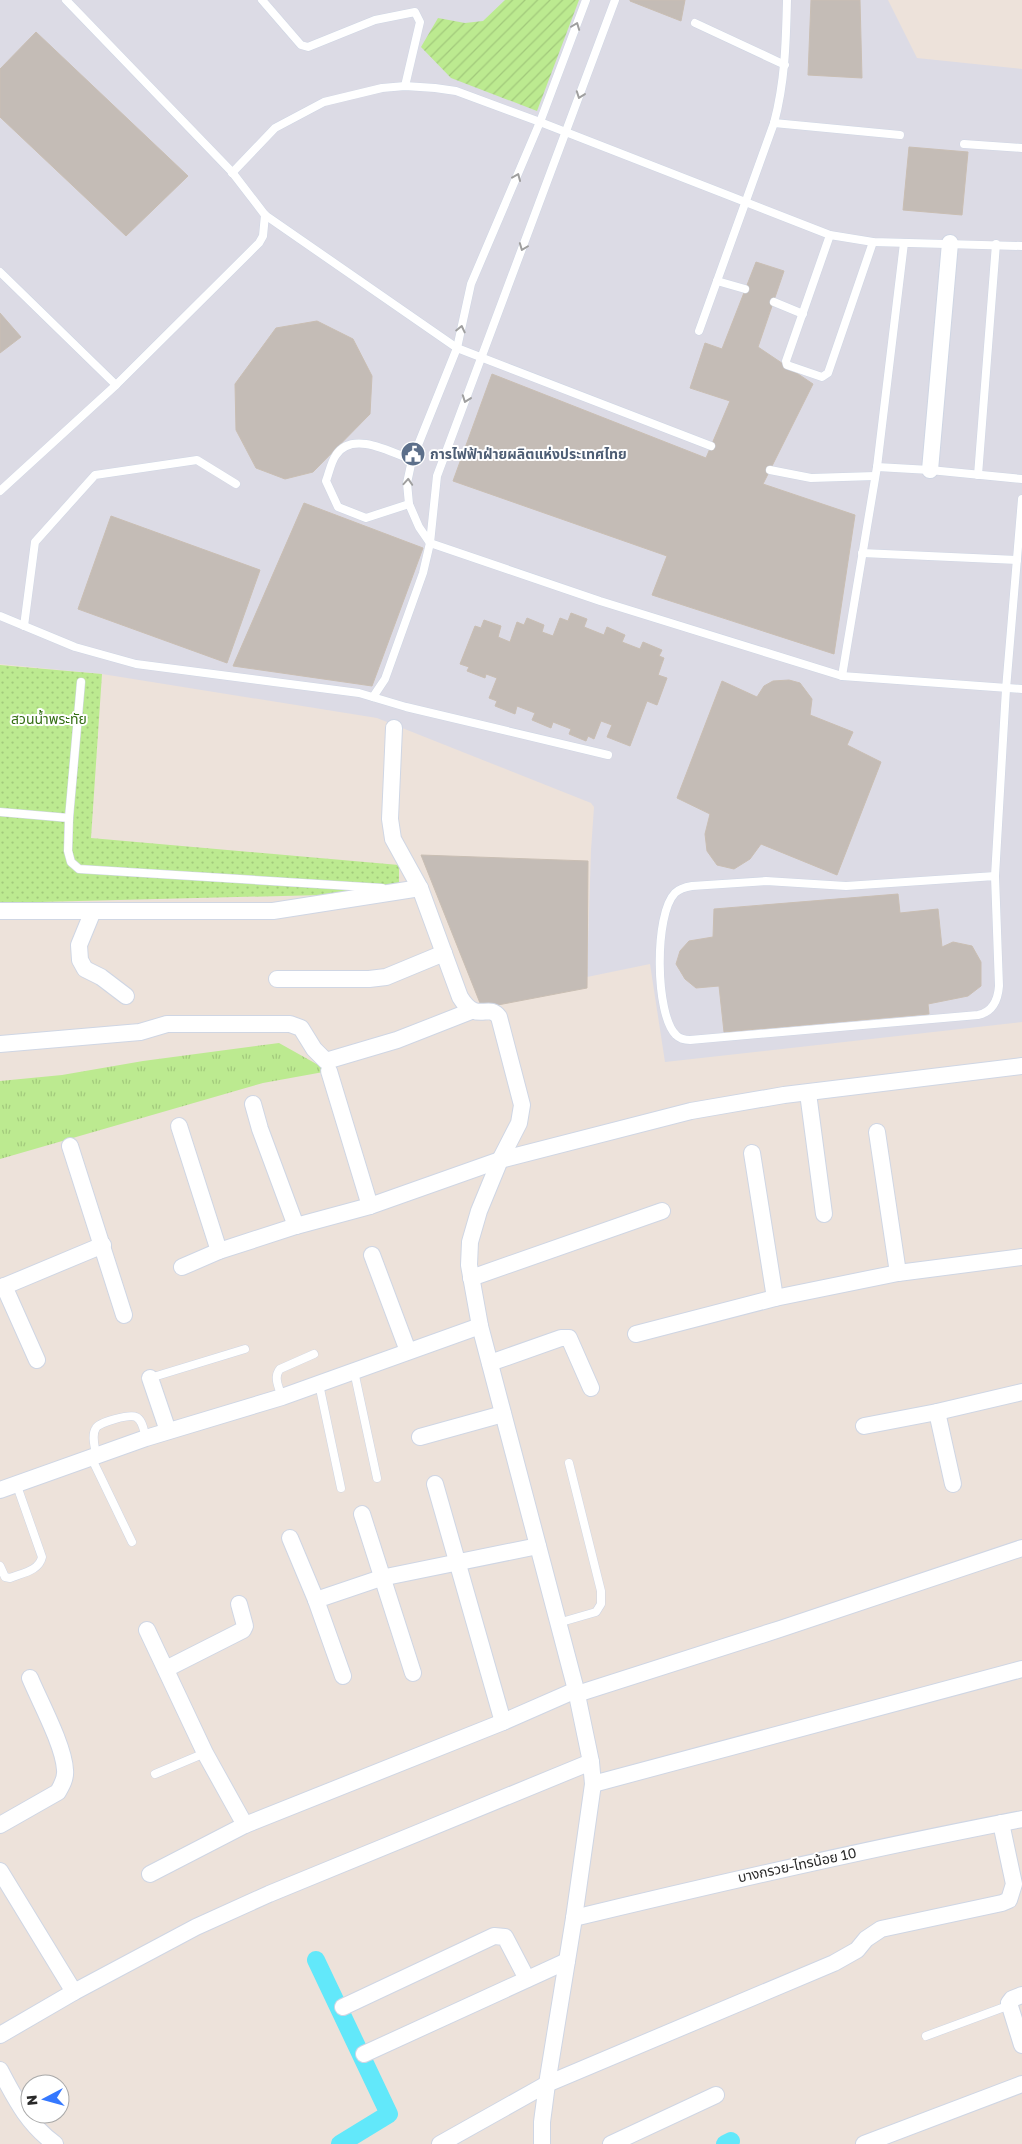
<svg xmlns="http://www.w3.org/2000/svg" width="1022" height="2144" font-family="'Golos Text','Noto Sans Thai',sans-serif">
<defs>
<pattern id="grass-tufts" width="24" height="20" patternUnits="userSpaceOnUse" patternTransform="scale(1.25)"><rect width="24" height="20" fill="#bcea90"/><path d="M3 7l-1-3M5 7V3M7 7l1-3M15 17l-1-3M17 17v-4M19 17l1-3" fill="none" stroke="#a2c97c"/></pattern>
<pattern id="park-dots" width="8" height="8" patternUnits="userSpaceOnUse" patternTransform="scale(1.25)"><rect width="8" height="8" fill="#bcea90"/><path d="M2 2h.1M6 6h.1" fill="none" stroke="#a2c97c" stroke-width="1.8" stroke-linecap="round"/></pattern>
<pattern id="garden-furrows" width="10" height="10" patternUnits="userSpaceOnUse" patternTransform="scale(1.25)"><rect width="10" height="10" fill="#bcea90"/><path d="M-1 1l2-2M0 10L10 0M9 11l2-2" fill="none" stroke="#a2c97c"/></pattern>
</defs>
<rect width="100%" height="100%" fill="#ede2da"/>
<polygon fill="#dcdbe5" points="0,0 888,0 917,58 1022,69 1022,1022 665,1062 650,964 587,977 591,850 594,807 591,803 377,718 102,674 0,664"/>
<polygon fill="url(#grass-tufts)" points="279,1043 329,1071 263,1083 0,1159 0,1081 62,1075 143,1061"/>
<polygon fill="url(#park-dots)" points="0,665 102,674 91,838 399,865 399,893 0,903"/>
<polygon fill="url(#garden-furrows)" points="505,0 579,0 537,111 451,78 421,47 438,18 465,23 483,21"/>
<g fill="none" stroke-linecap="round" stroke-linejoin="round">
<g stroke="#62e8fa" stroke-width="18">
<polyline points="316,1960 389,2114 340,2144"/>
<polyline points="725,2144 731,2141"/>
</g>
</g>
<g fill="#c4bcb6" stroke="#c9beb3">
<polygon points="630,0 685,0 681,21 630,1"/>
<polygon points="811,0 860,0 862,78 808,75"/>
<polygon points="36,32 188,176 126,236 0,117 0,69"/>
<polygon points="909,147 968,152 962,215 903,210"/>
<polygon points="756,262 784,271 758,347 813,384 763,484 855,515 834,654 652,595 667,556 453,481 492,374 706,458 730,401 690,388 705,343 722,349"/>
<polygon points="0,313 21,337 0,353"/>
<polygon points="317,321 353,339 372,376 370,414 313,472 285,479 256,468 236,430 235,384 276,328"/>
<polygon points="304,503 423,548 372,686 233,666"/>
<polygon points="111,516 260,570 227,663 78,609"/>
<polygon points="571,613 587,619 584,627 604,635 607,627 625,635 622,642 640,649 643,642 662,650 659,656 664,658 658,675 667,678 657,705 647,701 630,746 607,737 612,725 601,721 594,739 588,736 586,741 569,734 571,729 553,722 551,728 532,720 535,713 517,706 515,714 495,706 497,701 489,698 497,678 486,674 485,678 467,671 469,667 460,664 475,626 481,628 484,620 501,626 498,637 510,642 517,622 524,625 527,618 544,625 542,632 553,636 560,618 568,621"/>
<polygon points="789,680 800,683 812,699 810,715 853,732 847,745 881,762 837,875 761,844 750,859 734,869 717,865 707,851 705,834 710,814 677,798 722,681 757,697 764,686 773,681"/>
<polygon points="421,855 588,861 587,988 482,1008"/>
<polygon points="898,894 900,913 938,909 942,947 953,942 972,946 981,962 981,986 968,996 928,1004 929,1014 724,1032 719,986 696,988 685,979 676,964 680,951 689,941 713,937 714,909"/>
</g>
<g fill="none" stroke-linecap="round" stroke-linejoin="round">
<defs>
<g id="lane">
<polyline points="66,0 232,172 265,215 457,348 711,446"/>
<polyline points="262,0 301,45 308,47 375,20 415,12 420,22 405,86"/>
<polyline points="586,0 540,122 471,284 457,348 412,460 407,483 409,504 419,527 430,543 600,601 842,676 1022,689"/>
<polyline points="695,23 785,65"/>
<polyline points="774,123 900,135"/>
<polyline points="964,144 1022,148"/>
<polyline points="232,173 275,128 324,102 382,88 405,86 435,88 456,91 540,122 830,235 873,242 1022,246"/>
<polyline points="830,235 786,361 787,365 822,377 828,373 873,242"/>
<polyline points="0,272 116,385"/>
<polyline points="717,281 745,289"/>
<polyline points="774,302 803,314"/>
<path d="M699,331L774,123C785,82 786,42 787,0"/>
<polyline points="877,467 930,470 1022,479"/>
<polyline points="770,470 811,478 875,476"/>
<polyline points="978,475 996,244"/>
<polyline points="0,491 116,385 259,243 263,236 265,215"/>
<path d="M409,504L366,518L338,507L326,481C329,473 331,462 336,455C352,430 391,452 412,460"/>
<polyline points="862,553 1017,560"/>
<polyline points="0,616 75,647 136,664 359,693 406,707 608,755"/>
<polyline points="24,626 35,542 95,475 197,460 236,484"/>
<polyline points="842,676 877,467 904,243"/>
<polyline points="81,682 69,818 68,851 71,862 79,869 382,888"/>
<polyline points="373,697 385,679 423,573 430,543 437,476 615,0"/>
<polyline points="0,812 69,818"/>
<path d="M995,876L846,886L766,881L692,886C686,887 679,889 675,893C654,914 655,1015 676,1035C680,1039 685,1040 690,1040L978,1015C993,1012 998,999 999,986L995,876L1006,689L1022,499"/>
<polyline points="354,1371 377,1478"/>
<polyline points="150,1378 245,1349"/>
<polyline points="319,1384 341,1488"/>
<path d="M282,1397C279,1388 273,1377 280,1369L314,1354"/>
<path d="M96,1455C95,1447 91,1435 96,1428C99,1422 130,1414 136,1417C143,1420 144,1432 146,1438"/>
<polyline points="91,1457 132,1542"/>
<path d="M0,1566L5,1577L10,1578C22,1573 39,1571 42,1557L16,1483"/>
<polyline points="558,1623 596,1612 601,1604 601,1591 569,1463"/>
<polyline points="155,1774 205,1753"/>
<polyline points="926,2036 1010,2005"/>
</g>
<g id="street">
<polyline points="930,470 950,243"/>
<path d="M394,728L390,819L393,839L420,888L460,997C477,1025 488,1002 499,1017L522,1105L519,1123L500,1160L479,1211L470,1242L469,1265L480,1326L576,1690L591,1762L593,1784L574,1918L547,2084L542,2122V2144"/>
<polyline points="0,911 273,911 420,888"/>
<polyline points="93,911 79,945 80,960 85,969 101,977 126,996"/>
<polyline points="277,979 369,979 386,977 444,953"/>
<polyline points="0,1044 140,1032 167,1024 290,1024 301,1028 314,1049 326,1061 397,1040 471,1011"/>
<polyline points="329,1071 370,1206"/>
<polyline points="808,1093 824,1214"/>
<polyline points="253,1104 260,1129 296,1226"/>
<polyline points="179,1126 219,1251"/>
<polyline points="877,1132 898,1273"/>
<polyline points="70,1146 124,1315"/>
<polyline points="752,1153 775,1298"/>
<polyline points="372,1255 408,1351"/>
<polyline points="182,1267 219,1251 296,1226 370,1206 500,1160 691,1111 784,1095 1022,1066"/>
<polyline points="471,1278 662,1211"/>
<polyline points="4,1286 37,1360"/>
<polyline points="0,1288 103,1245"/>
<polyline points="636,1334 775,1298 898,1273 1022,1257"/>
<polyline points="490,1363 561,1338 569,1338 591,1388"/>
<polyline points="150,1378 168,1431"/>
<polyline points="937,1412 953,1484"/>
<polyline points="864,1426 937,1412 1022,1392"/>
<polyline points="420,1437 503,1414"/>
<polyline points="435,1484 503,1722"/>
<polyline points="0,1490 146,1438 282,1397 480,1326"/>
<polyline points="362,1514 413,1673"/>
<polyline points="290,1538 316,1600"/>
<polyline points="147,1630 205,1753 245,1825"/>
<polyline points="166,1669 243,1630 245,1626 239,1604"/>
<polyline points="343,1676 316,1600 381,1578 538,1546"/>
<polyline points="577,1694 780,1629 1022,1548"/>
<polyline points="593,1784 1022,1669"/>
<path d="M0,1825L58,1792C62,1785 66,1778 65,1770C64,1746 40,1702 30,1678"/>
<polyline points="0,1871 74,1992"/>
<polyline points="150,1874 245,1825 503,1722 576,1690"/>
<path d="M574,1918C723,1882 872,1848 1022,1819"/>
<polyline points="1022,1995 1012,1999 1009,2003 1022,2045"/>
<polyline points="343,2007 494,1936 505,1937 527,1979"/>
<polyline points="0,2035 74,1992 196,1927 269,1894 591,1762"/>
<polyline points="364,2054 567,1961"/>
<path d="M0,2070C16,2100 27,2123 55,2144"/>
<polyline points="440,2144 547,2084 834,1963 857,1950 866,1939 881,1929 1002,1903 1009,1900 1014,1884 1001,1823"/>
<polyline points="611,2144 716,2095"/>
<polyline points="864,2144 1022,2084"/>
</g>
</defs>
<use href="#lane" stroke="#cfd6e4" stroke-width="9"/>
<use href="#street" stroke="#cfd6e4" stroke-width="18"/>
<use href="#lane" stroke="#fff" stroke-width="8"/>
<use href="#street" stroke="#fff" stroke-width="16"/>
</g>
<defs><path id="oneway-chevron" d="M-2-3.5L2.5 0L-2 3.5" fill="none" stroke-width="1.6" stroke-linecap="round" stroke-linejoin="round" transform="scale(1.25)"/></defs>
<g stroke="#9f9f9f">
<use href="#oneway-chevron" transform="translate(576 26) rotate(-69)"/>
<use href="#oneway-chevron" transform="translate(580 95) rotate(110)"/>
<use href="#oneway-chevron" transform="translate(517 177) rotate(-67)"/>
<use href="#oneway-chevron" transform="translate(523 247) rotate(111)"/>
<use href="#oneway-chevron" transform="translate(461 329) rotate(-77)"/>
<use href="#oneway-chevron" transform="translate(466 399) rotate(110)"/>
<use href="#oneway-chevron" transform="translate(408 482) rotate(-86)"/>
</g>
<defs>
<symbol id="civic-disc" viewBox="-11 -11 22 22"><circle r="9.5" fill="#5c6f8a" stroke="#fff"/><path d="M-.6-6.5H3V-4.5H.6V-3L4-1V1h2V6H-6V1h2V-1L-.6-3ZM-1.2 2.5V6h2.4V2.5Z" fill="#fff"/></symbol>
</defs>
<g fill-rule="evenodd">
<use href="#civic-disc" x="399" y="440" width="28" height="28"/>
</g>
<g text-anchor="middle" stroke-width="4" stroke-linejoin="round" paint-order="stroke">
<g font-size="14" font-weight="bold" fill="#4e5e75" stroke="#fff" text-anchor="start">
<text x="430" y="459">การไฟฟ้าฝ่ายผลิตแห่งประเทศไทย</text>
</g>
<g font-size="14" fill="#336d13" stroke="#fff">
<text x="49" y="724">สวนน้ำพระทัย</text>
</g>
<g font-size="14" fill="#292929" stroke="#fff">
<text transform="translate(797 1865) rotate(-12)" y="5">บางกรวย-ไทรน้อย 10</text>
</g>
</g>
<g transform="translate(45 2099) rotate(264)"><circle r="24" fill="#ffffff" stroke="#a9a9a9"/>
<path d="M0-4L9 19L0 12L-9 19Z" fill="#3578ff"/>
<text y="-8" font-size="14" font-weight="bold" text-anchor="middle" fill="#292929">N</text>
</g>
</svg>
